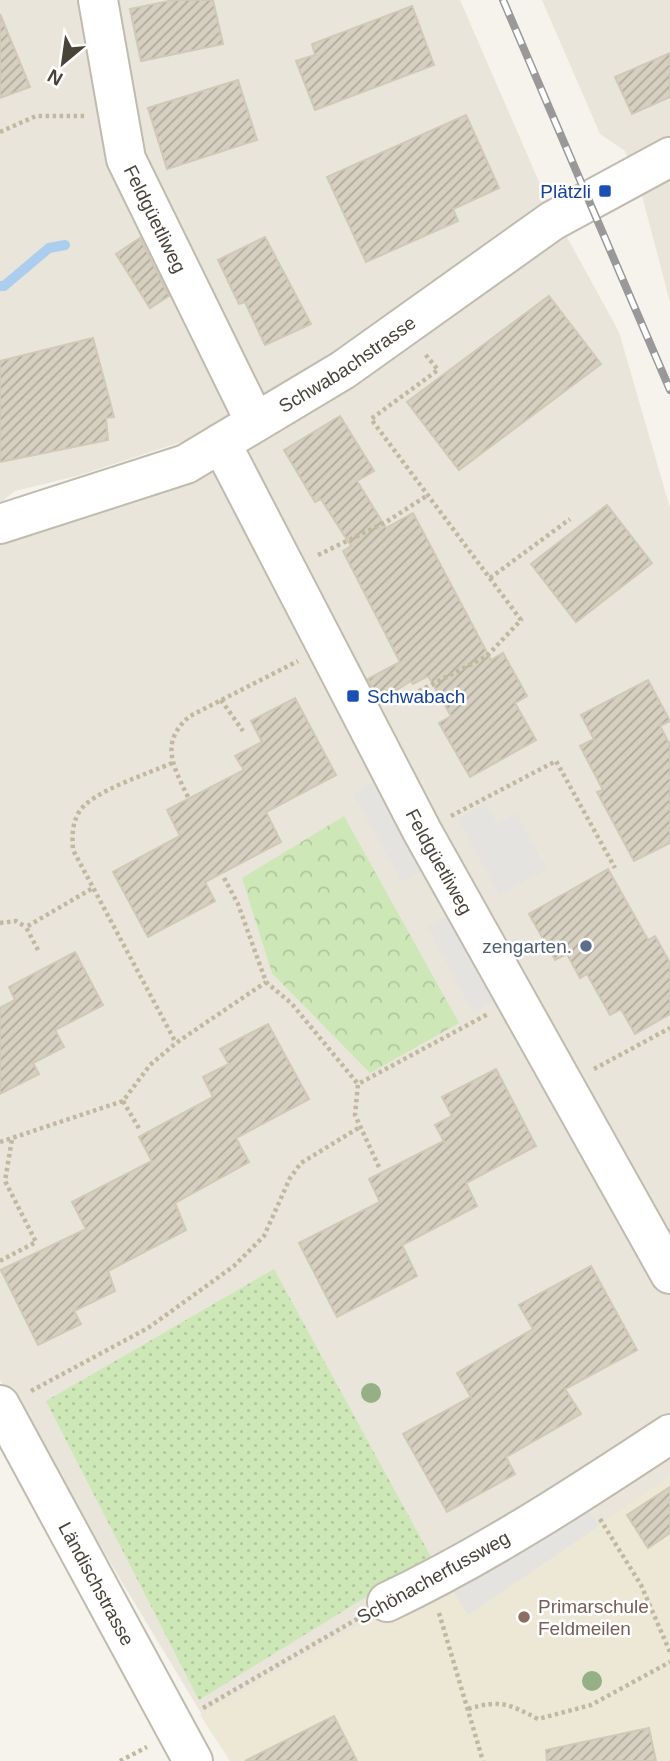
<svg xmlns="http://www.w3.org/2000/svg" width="670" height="1761" font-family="Arial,sans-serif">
<defs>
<pattern id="grass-dots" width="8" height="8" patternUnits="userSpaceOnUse" patternTransform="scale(1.75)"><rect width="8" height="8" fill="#cde7b7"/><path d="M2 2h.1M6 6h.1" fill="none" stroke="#b2c79e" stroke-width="1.8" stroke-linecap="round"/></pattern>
<pattern id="park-crowns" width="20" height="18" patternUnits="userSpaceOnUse" patternTransform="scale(1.75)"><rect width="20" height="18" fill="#cde7b7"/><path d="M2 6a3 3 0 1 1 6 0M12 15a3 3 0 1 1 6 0" fill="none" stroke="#b2c79e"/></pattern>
<pattern id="building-hatch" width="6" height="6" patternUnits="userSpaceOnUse" patternTransform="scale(1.75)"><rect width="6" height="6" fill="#d6d0c1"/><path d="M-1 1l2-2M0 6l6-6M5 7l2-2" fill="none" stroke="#b0aa9e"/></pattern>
</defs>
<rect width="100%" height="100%" fill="#f5f3ec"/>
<g fill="#e9e5da">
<polygon points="0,0 460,0 547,200 319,374 212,432 77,476 15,491 0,503"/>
<polygon points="542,0 670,0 670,302 641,192 625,151 600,134"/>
<polygon points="562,228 619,332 670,508 670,1761 230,1761 0,1380 0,532 197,473"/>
</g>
<polygon fill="#ede8d6" points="670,1476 670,1761 230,1761 200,1715 370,1619 419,1609 454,1593 468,1615"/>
<polygon fill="url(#grass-dots)" points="274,1269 431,1557 199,1700 46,1401"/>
<polygon fill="url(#park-crowns)" points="344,816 459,1023 370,1073 272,973 242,878"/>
<g fill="#e4e3df">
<polygon points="376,780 425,869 402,882 353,793"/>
<polygon points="486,803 497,823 516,813 547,869 499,895 458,819"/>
<polygon points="449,915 495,1001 473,1012 427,927"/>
<polygon points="584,1505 599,1526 468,1615 454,1593"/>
</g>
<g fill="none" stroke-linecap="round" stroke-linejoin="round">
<polyline stroke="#acceee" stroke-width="10" points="0,286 4,286 49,248 65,245"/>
</g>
<g fill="url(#building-hatch)" stroke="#d1c8b5" stroke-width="2">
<polygon points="174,0 213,0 223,44 141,61 130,9"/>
<polygon points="412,6 434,65 315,110 296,61 315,55 312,44"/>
<polygon points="0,14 30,87 0,98"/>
<polygon points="670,53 670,97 632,114 615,77"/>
<polygon points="238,80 257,140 167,169 148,108"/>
<polygon points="466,115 499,188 453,209 458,221 366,262 327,177"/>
<polygon points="265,237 311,324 265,345 245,302 239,304 218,260"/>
<polygon points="140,238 169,296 150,308 116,254"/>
<polygon points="549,296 601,364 459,470 407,402"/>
<polygon points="93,338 114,417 106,418 108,440 0,462 0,361"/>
<polygon points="340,416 374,471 357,481 386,528 413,513 491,660 503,653 527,696 515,703 536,740 470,777 439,723 451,716 428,676 413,684 411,681 379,701 368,679 400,662 343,551 351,546 321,499 315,502 284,450"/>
<polygon points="607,505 652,563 576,622 531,564"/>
<polygon points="648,680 670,721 660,726 670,745 670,843 634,861 597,792 603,790 580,746 594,739 581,715"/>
<polygon points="295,698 336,775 266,812 281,842 205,882 215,901 148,937 113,872 180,836 167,810 244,770 235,756 262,742 251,721"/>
<polygon points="608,869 648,940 655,936 670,963 670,1014 635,1034 621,1009 610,1015 587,974 580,978 567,954 555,960 529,914"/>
<polygon points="75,952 103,1005 55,1030 64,1047 33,1063 39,1074 0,1094 0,1008 15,1000 9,987"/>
<polygon points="268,1024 309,1099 236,1138 249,1162 175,1203 186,1230 108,1271 115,1291 74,1311 81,1324 38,1345 1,1270 86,1229 72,1202 152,1161 139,1137 213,1097 203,1077 229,1064 220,1049"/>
<polygon points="496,1069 536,1146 466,1183 477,1206 402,1245 417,1276 337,1317 299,1243 380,1202 369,1179 444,1141 435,1125 452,1116 442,1097"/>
<polygon points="591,1266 637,1350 565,1389 581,1414 506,1457 515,1474 447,1512 403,1434 471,1397 457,1373 533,1329 519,1305"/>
<polygon points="670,1487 670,1533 648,1548 627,1515"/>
<polygon points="334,1716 357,1761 245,1761"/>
<polygon points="649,1728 656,1761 547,1761 546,1750"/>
</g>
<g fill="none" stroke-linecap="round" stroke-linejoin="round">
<defs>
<g id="minor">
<path id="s1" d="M98,0L126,159L255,422"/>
<path id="s2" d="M221,443L422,831L670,1274"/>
<path id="s3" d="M0,524L186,464L343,370L552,221L670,157"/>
<path id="s4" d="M0,1405L193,1761"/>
<path d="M387,1602C486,1555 579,1494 670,1434"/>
</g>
</defs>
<use href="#minor" stroke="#c0bbae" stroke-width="42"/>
<g stroke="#c1b8a0" stroke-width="4.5" stroke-dasharray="3.5 3.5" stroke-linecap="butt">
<polyline points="0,132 36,116 85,116"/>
<polyline points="318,555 386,522 428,495"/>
<polyline points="490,578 570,519"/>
<polyline points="221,700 243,731"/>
<polyline points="394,704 487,656 521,620 371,419 438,370 425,354"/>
<path d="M172,763C148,774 92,791 79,812C72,824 72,836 73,850L176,1043"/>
<path d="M188,797C173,766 159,742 190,716L298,661"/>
<polyline points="451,816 556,761 615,868"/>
<polyline points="224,878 238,904 266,982 292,1004 358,1084"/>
<polyline points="0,923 16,921 26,927"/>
<polyline points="38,950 26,927 93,888"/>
<polyline points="594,1069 670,1028"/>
<polyline points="123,1101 140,1130"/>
<polyline points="0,1142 123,1101 150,1065 176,1043 266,982"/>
<polyline points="379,1167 355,1115 358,1084 488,1014"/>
<polyline points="0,1261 36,1242 5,1181 12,1139"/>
<polyline points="31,1391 148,1328 234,1266 264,1236 290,1178 301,1163 360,1127"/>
<polyline points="600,1519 641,1585 670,1652"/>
<polyline points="439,1613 483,1761"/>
<polyline points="203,1708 359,1618"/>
<path d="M468,1709C500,1699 509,1704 538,1719L591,1705L670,1662"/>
<polyline points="120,1761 147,1747"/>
</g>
<use href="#minor" stroke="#fff" stroke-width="38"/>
<defs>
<polyline id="rail" points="503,0 670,390"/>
</defs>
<use href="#rail" stroke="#999" stroke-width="8"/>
<use href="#rail" stroke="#fff" stroke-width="5" stroke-dasharray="16" stroke-linecap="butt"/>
</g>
<g fill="#94b084">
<circle cx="371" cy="1393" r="10"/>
<circle cx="592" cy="1681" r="10"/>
</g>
<g fill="#1a4fb4" stroke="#fff" stroke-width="2.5">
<rect x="598" y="184" width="14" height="14" rx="3.5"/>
<rect x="346" y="689" width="14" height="14" rx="3.5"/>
</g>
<circle fill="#5c6f8a" stroke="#fff" stroke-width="2.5" cx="586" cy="946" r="7"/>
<circle fill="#8d6e63" stroke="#fff" stroke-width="2.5" cx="524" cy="1617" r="7"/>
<g text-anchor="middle" stroke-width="5" stroke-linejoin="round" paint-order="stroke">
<g font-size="19" fill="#164399" stroke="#fff" text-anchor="end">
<text x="591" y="198">Plätzli</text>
<text x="367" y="703" text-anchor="start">Schwabach</text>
</g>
<g font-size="19" fill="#494439" stroke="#fff">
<text dy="7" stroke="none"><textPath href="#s1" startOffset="228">Feldgüetliweg</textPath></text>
<text dy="7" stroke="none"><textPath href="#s3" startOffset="385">Schwabachstrasse</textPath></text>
<text dy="7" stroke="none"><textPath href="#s2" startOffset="472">Feldgüetliweg</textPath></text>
<text transform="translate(433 1577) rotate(-29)" y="7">Schönacherfussweg</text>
<text dy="7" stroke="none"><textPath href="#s4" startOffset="203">Ländischstrasse</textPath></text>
</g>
<g font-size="19" fill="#4e5e75" stroke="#fff" text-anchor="end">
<text x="572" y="953">zengarten.</text>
</g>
<g font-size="19" fill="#785e54" stroke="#fff" text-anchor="start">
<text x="538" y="1613">Primarschule<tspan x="538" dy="22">Feldmeilen</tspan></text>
</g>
</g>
<g transform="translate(63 63) rotate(209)" stroke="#ffffff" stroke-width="5" paint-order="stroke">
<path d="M0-5L12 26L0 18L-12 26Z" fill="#494439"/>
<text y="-10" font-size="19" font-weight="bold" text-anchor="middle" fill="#494439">N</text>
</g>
</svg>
